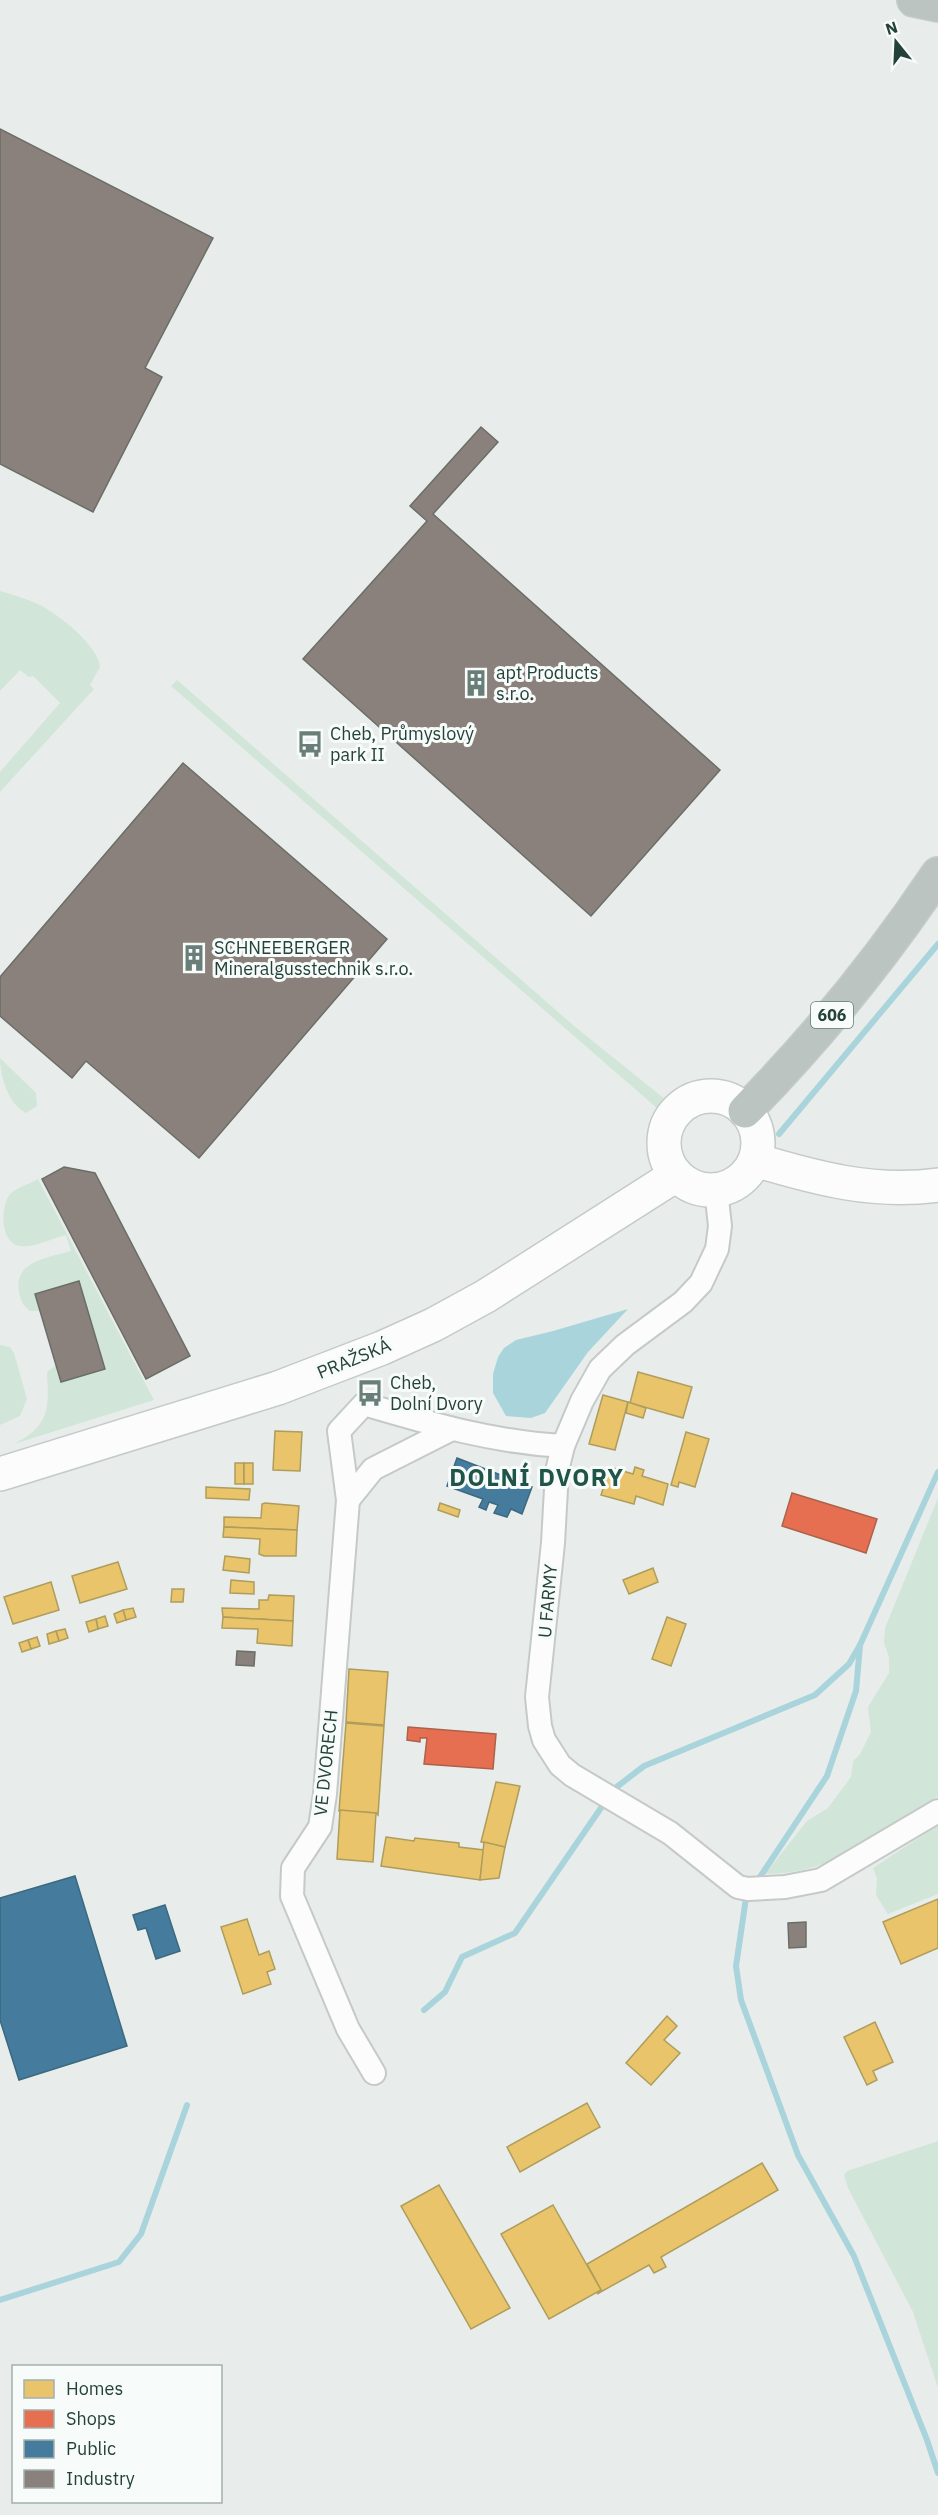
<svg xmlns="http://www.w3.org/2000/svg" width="938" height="2515" font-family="'IBM Plex Sans',sans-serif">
<rect width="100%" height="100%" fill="#e8edeb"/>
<g fill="#d1e6d8">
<path d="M0,591C14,595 27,599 40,605C59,615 98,645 100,667L90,685L94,689L0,792V772L60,703L33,676L29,677L20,670L0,691Z"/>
<polygon points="177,680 573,1025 666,1100 658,1109 171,686"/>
<path d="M0,1058L36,1093L37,1106L26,1113C8,1104 0,1076 0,1058Z"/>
<path d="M38,1179L154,1400L14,1444C50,1425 49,1409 47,1372L56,1365L61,1382L105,1369L35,1294L40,1311H30C22,1305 21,1301 19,1292C12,1261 51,1257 71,1251L66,1235C52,1238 35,1248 20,1246C0,1243 0,1208 10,1194C19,1186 28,1185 38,1179Z"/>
<polygon points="0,1345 10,1347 14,1353 27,1399 20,1416 0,1425"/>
<path d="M938,1498V1796C880,1834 838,1873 765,1874L807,1821L828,1808L851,1777L853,1761L860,1754L871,1732L868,1707L889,1673V1658L884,1643L885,1628Z"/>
<polygon points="938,1825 938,1894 888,1914 876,1895 877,1878 873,1868"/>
<polygon points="938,2141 938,2388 913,2312 848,2188 844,2175 847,2171"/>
</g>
<polygon fill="#a9d4db" points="628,1309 588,1352 545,1413 531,1418 506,1416 493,1393 493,1374 498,1357 504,1348 516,1340 553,1331"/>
<g fill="#e9c46a" stroke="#ae9d5c" stroke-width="1.5">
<polygon points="638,1372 692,1387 683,1418 630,1403"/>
<polygon points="603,1395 628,1402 615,1450 589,1444"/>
<polygon points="628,1402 646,1408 643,1418 626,1413"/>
<polygon points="275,1431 302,1432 300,1471 273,1470"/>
<polygon points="686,1432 709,1439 695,1487 679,1482 678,1487 671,1485"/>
<rect x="235" y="1463" width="9" height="21"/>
<rect x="244" y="1463" width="9" height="21"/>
<polygon points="610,1467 633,1474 635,1467 644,1470 642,1476 668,1484 663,1505 636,1496 634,1504 601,1495"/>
<polygon points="206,1487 250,1489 249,1500 206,1498"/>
<polygon points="265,1503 299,1506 297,1530 224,1527 224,1517 261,1518 262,1504"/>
<polygon points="440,1503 460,1510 458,1517 438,1510"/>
<polygon points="224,1527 297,1530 296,1556 264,1556 259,1554 260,1539 223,1537"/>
<polygon points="225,1556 250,1559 249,1573 223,1570"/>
<polygon points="118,1562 127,1589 80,1603 72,1576"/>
<polygon points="653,1568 658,1582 629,1594 623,1580"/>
<polygon points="231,1580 254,1582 254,1594 230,1593"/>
<polygon points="51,1582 59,1610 13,1624 4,1597"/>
<polygon points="172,1589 184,1589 183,1602 171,1602"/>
<polygon points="269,1595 294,1596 293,1621 223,1617 222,1608 259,1609 259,1600 268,1600"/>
<polygon points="133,1608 136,1617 126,1620 123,1610"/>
<polygon points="123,1610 126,1620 117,1623 114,1614"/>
<polygon points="105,1616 108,1626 98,1629 96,1619"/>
<polygon points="223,1617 293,1621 292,1646 257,1643 258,1629 222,1628"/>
<polygon points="667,1617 686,1624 671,1666 652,1659"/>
<polygon points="96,1619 98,1629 89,1632 86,1622"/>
<polygon points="65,1629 68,1638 59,1641 56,1631"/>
<polygon points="56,1631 59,1641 49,1644 47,1634"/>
<polygon points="37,1637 40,1646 31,1649 28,1640"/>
<polygon points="28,1640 31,1649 22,1652 19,1643"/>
<polygon points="349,1669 388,1672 384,1725 346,1722"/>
<polygon points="346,1723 384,1726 378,1815 376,1813 339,1811"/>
<polygon points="496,1782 520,1786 505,1847 481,1842"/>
<polygon points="340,1810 376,1813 373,1862 337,1859"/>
<polygon points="386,1837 414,1841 415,1838 459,1843 459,1847 484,1850 480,1880 381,1866"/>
<polygon points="484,1842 505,1847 499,1878 480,1880"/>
<polygon points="938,1899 938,1948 901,1964 883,1922"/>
<polygon points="247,1919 259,1955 269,1951 275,1969 267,1972 271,1984 243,1994 221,1927"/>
<polygon points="667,2016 677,2026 664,2040 680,2053 651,2085 626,2063"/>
<polygon points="875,2022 893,2062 873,2071 877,2080 867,2085 844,2037"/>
<polygon points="587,2103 600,2127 520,2172 507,2147"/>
<polygon points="762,2163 778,2190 661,2257 666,2267 654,2273 649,2265 597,2294 601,2290 587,2264"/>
<polygon points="439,2185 510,2308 471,2329 401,2206"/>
<polygon points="553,2205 601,2290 549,2319 501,2234"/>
</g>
<g fill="#e76f51" stroke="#ac624a" stroke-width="1.5">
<polygon points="792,1493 877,1519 866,1553 782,1526"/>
<polygon points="408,1727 496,1734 493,1769 424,1764 427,1738 420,1738 420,1742 407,1740"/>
</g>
<g fill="#457b9d" stroke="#3b6a7f" stroke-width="1.5">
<polygon points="457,1458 532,1487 522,1514 511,1509 507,1517 494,1513 498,1505 489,1502 486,1510 479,1507 483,1499 447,1486"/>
<polygon points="75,1876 127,2046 19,2080 0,2020 0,1898"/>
<polygon points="165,1905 180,1951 156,1959 146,1928 138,1930 133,1915"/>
</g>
<g fill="#8a817c" stroke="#6b6e68" stroke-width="1.5">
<polygon points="0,129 213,238 145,368 162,377 93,512 0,464"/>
<polygon points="481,427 498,442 433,514 720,770 591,916 303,659 427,521 410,506"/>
<polygon points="183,763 387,939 199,1158 86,1061 72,1078 0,1016 0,977"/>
<polygon points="64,1167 95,1173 190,1356 146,1379 42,1179"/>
<polygon points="79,1281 105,1369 61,1382 35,1294"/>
<polygon points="237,1651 255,1652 254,1666 236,1665"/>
<polygon points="806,1922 806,1947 789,1948 788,1923"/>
</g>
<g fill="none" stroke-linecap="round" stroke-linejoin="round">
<g stroke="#a9d4db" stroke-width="6">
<polyline points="779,1134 938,944"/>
<polyline points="614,1789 644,1766 815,1695 849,1664 860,1645 938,1472"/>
<polyline points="756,1883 827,1776 856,1691 860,1645"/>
<polyline points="749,1894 746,1898 736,1966 741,2000 798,2155 854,2256 927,2440 938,2473"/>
<polyline points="424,2010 445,1992 462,1957 515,1933 603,1805"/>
<polyline points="0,2300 119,2262 141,2234 187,2105"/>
</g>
<defs>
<g id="street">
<polyline points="716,1190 720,1226 717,1249 701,1283 683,1302 625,1345 600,1369 582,1401 563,1446 557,1471 553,1543 537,1697 540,1726 544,1740 560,1765 572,1775 670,1833 738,1887 748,1889 785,1887 821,1880 938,1811"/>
<path d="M450,1430L373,1469L348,1500L339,1431L364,1404C432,1424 492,1442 563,1446"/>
<polyline points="348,1500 325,1794 320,1827 293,1868 292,1896 348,2029 374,2073"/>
</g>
<g id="secondary">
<circle cx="711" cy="1143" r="47"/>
<path d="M755,1160C815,1178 874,1194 938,1185"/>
<polyline points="0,1474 278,1388 382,1348 433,1325 486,1296 676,1175"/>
</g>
<g id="highway">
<polyline points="914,0 938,5"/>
<path d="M745,1111C817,1038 881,959 938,874"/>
</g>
</defs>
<use href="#street" stroke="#c5cac8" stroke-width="26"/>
<use href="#secondary" stroke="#c3cbc8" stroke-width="36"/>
<use href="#highway" stroke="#c3ccc9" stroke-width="36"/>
<use href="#street" stroke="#fcfcfc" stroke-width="22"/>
<use href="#secondary" stroke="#fcfcfc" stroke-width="33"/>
<use href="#highway" stroke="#bcc4c2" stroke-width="33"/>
</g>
<defs>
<symbol id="building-bare" viewBox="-9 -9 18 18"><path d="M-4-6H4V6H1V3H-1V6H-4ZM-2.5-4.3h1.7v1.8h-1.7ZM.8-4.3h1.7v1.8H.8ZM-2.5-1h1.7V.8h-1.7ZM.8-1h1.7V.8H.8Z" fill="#697e78" stroke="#f7fbf9" stroke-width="2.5" paint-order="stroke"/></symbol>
<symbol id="bus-bare" viewBox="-9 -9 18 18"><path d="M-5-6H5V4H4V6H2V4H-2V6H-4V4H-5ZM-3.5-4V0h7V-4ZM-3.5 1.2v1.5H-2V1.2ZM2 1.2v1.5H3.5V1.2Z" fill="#697e78" stroke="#f7fbf9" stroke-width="2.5" paint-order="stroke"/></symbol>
</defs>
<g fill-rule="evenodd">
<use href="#building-bare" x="457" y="664" width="38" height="38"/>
<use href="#bus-bare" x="291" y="725" width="38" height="38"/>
<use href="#building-bare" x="175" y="939" width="38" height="38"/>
<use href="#bus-bare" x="351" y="1374" width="38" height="38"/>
</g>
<g text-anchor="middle" stroke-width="6" stroke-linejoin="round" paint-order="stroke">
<rect fill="#f7fbf9" stroke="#637a73" stroke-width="1.5" x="811" y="1002" width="42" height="26" rx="4.5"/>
<g font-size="16" font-weight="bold" fill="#24423a">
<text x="832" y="1021">606</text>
</g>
<g font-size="18" fill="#24423a" stroke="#f7fbf9" text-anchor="start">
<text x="496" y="679">apt Products<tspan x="496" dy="21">s.r.o.</tspan></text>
<text x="330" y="740">Cheb, Průmyslový<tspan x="330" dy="21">park II</tspan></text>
<text x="214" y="954">SCHNEEBERGER<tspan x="214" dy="21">Mineralgusstechnik s.r.o.</tspan></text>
<text x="390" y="1389">Cheb,<tspan x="390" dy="21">Dolní Dvory</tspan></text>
</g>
<g font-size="18" fill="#24423a" stroke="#f7fbf9">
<text transform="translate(354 1359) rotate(-22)" y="6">PRAŽSKÁ</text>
<text transform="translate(548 1601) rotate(-85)" y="6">U FARMY</text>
<text transform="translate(326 1763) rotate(-84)" y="6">VE DVORECH</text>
</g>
<g font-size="24" font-weight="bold" letter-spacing="1.5" fill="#1f5548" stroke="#f7fbf9">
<text x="537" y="1486">DOLNÍ DVORY</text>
</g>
</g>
<rect x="12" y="2365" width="210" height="138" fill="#f7fbf9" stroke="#a3b1ad" stroke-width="1.5"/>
<rect x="24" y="2380" width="30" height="18" fill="#e9c46a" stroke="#a3b1ad" stroke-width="1.5"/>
<text x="66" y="2395" font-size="18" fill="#24423a">Homes</text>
<rect x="24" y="2410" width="30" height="18" fill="#e76f51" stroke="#a3b1ad" stroke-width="1.5"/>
<text x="66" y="2425" font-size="18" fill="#24423a">Shops</text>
<rect x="24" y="2440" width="30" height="18" fill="#457b9d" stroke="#a3b1ad" stroke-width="1.5"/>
<text x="66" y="2455" font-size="18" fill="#24423a">Public</text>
<rect x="24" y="2470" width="30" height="18" fill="#8a817c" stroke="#a3b1ad" stroke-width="1.5"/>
<text x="66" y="2485" font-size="18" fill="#24423a">Industry</text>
<g transform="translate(896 42) rotate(342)" stroke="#f7fbf9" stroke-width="4.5" paint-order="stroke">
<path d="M0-4.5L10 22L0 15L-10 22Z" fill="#24423a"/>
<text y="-9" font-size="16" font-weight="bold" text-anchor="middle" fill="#24423a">N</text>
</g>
</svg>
